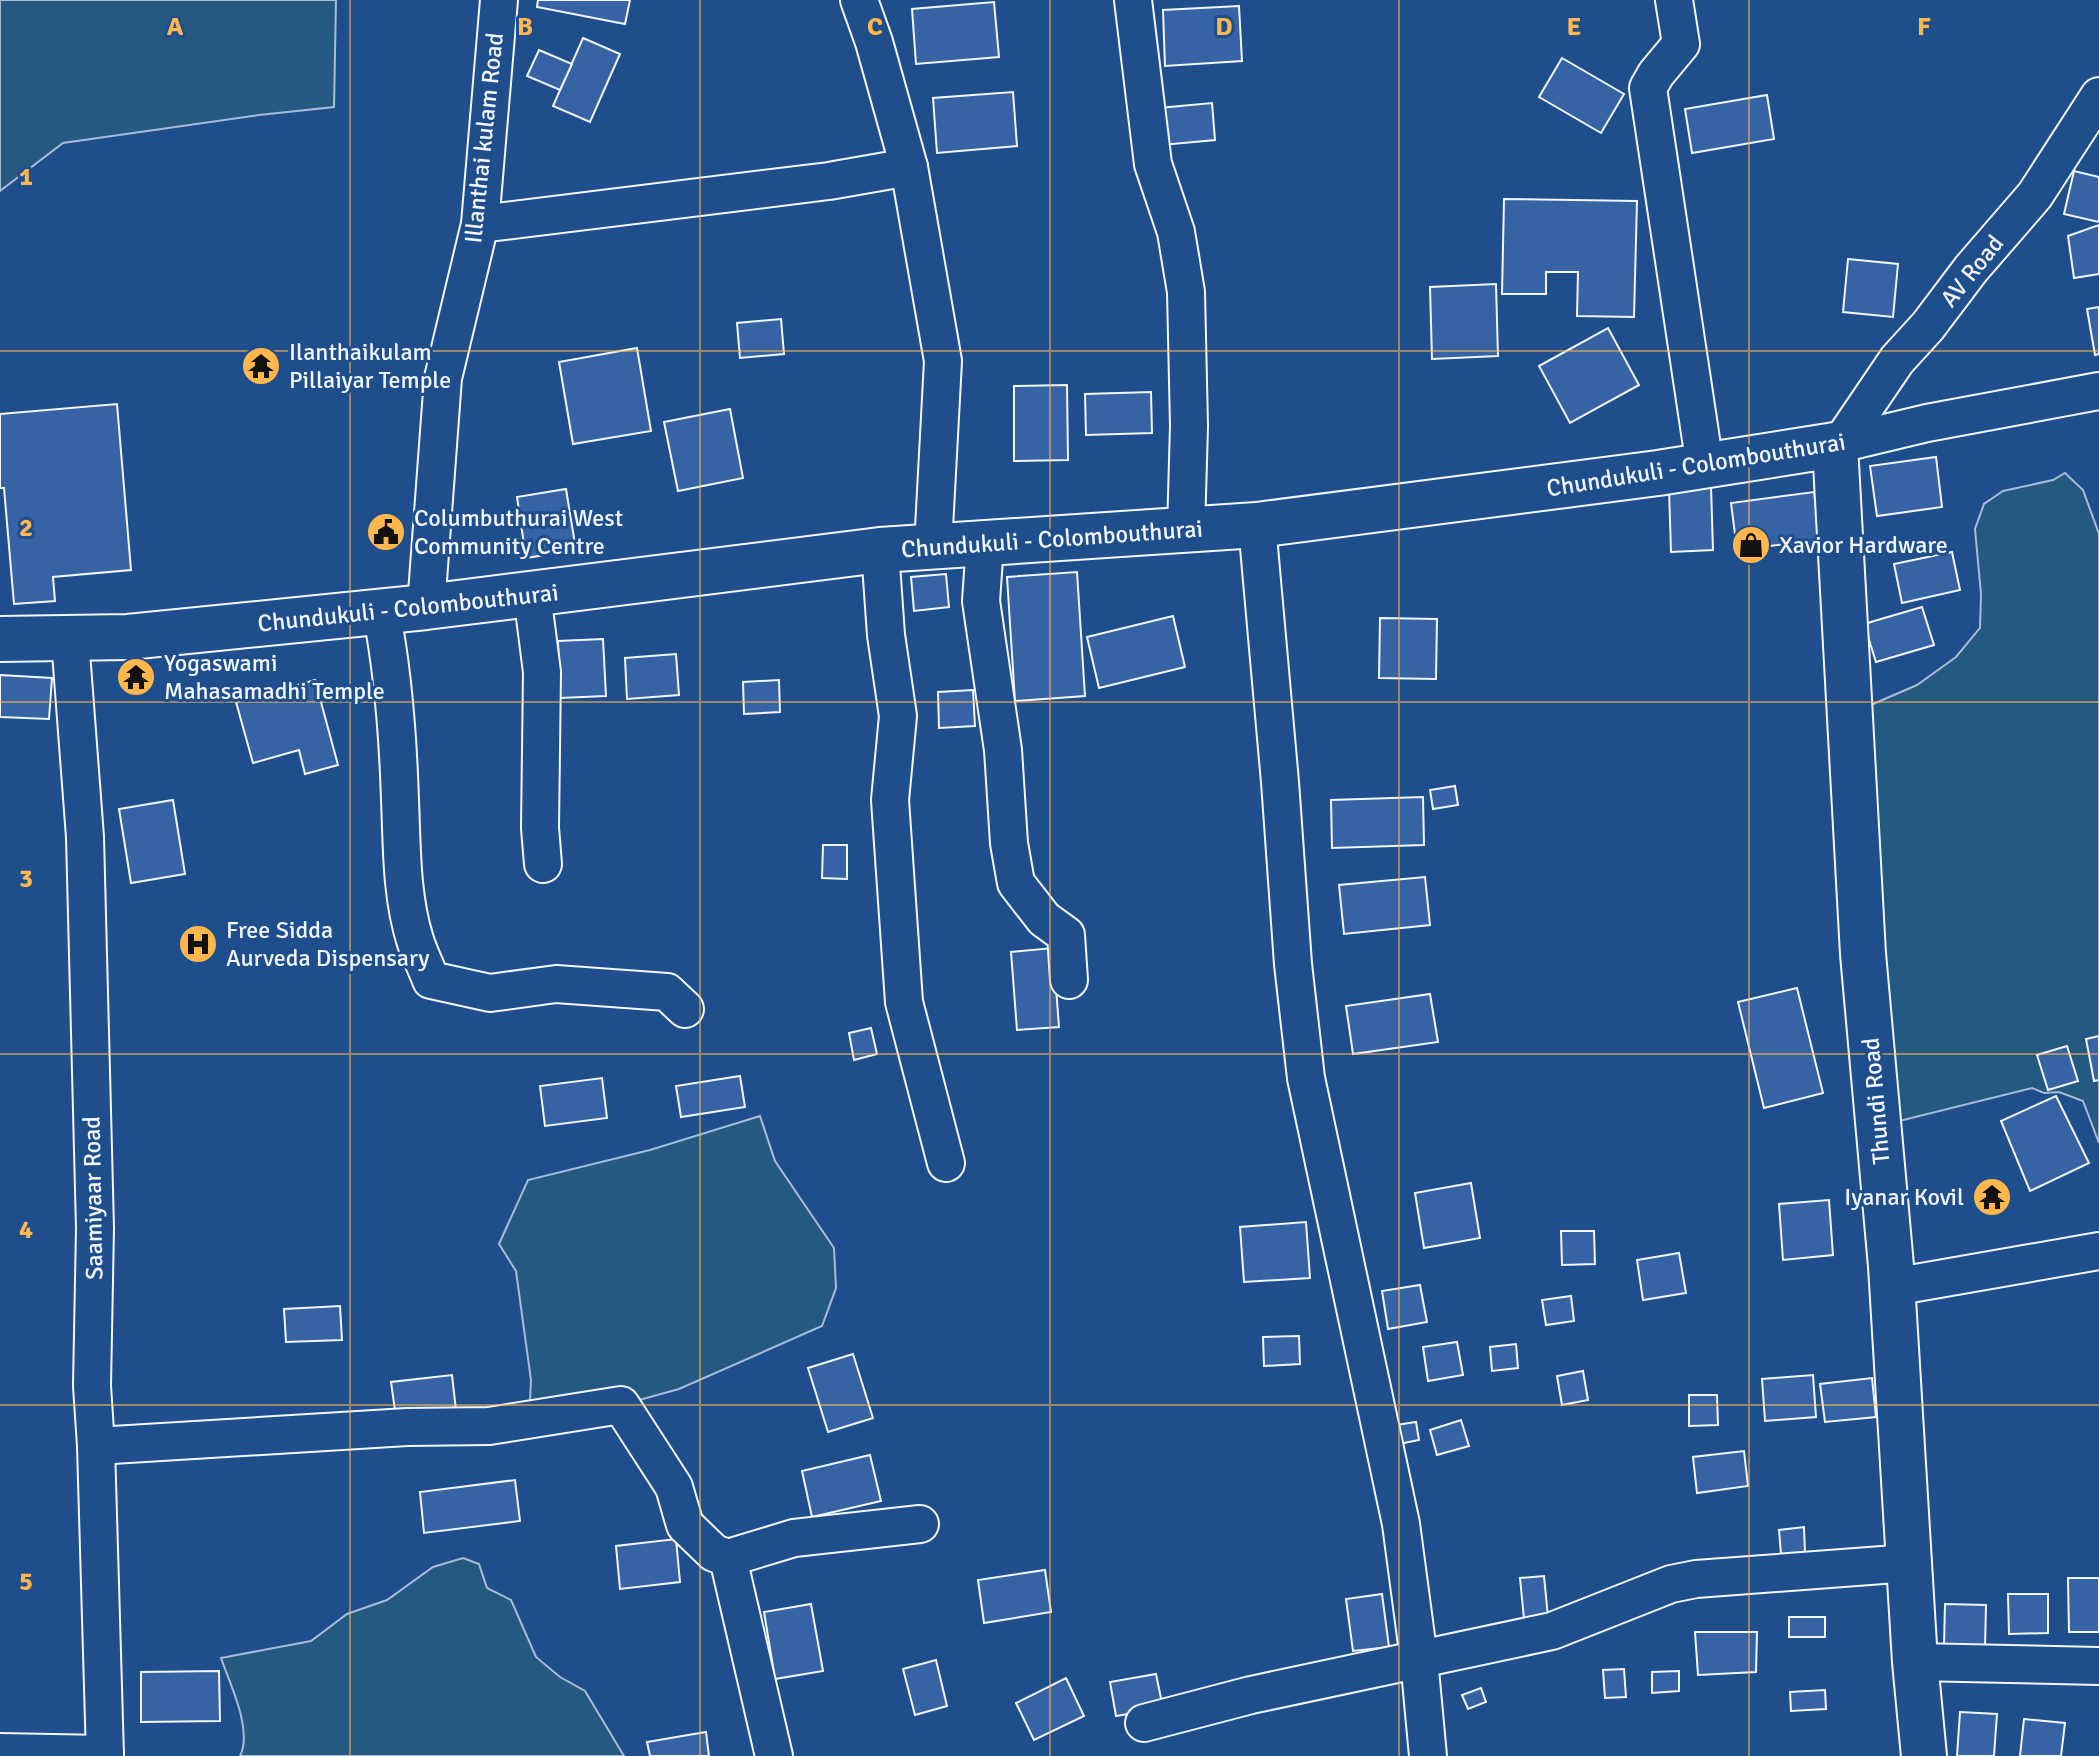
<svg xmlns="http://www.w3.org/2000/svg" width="2099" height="1756" font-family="Signika,sans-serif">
<rect width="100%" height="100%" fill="#1f4e8c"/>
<g fill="#245a82" stroke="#a8bbd7" stroke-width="2">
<polygon points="0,0 336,0 334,107 259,115 63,143 0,191"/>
<polygon points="2065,473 2083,490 2099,534 2099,1143 2083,1101 2059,1092 2044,1093 2032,1088 1879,1126 1850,714 1917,685 1956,657 1980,628 1981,594 1975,529 1984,504 2003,491 2053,480"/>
<polygon points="760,1116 775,1161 834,1248 836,1288 822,1326 679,1389 621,1405 529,1420 531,1380 516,1271 499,1244 528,1180 650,1150"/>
<path d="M463,1558L479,1564L487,1588L511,1600L536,1657L560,1677L585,1691L624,1756H240C253,1730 230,1684 221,1658L311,1641L347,1614L387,1600L433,1567Z"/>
</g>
<g fill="#3563a3" stroke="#f2f6ff" stroke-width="2">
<polygon points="538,0 630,0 625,24 537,7"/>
<polygon points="994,2 999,57 916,64 912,9"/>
<polygon points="1239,6 1242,61 1165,66 1163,10"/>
<polygon points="583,38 620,54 590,122 553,106"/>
<polygon points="539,50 572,64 560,90 527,76"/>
<polygon points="1562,58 1624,94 1601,133 1539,97"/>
<polygon points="1013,92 1017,146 937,153 933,98"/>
<polygon points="1767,95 1774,139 1692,153 1685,109"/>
<polygon points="1212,103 1215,140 1162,145 1159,108"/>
<polygon points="2074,171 2099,177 2099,222 2064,214"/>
<polygon points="1504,199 1637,201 1634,317 1577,316 1578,272 1546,272 1546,294 1502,294"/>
<polygon points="2099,225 2099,274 2074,278 2068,236"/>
<polygon points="1848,259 1898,264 1893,317 1843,312"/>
<polygon points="1496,284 1498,356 1432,359 1430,287"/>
<polygon points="2099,307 2099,354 2095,355 2087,309"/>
<polygon points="781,319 784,354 740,358 737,323"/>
<polygon points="1608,328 1639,385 1570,423 1539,366"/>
<polygon points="637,348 651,431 573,444 559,362"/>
<polygon points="1067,385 1068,460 1014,461 1014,386"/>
<polygon points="1151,392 1152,433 1086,435 1085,394"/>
<polygon points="117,404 131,570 53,577 55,601 14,604 4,488 0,488 0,414"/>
<polygon points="730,409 743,478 678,491 664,422"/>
<polygon points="1936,457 1942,507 1877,516 1870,466"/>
<polygon points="1711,486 1713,550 1671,552 1669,488"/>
<polygon points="566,489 576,550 526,558 517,497"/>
<polygon points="1814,492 1820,540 1737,550 1731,503"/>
<polygon points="1952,552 1960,590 1902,603 1894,564"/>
<polygon points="1077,572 1085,696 1015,701 1007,577"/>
<polygon points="946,574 949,607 914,611 911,577"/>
<polygon points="1922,607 1934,645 1876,662 1864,624"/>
<polygon points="1173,616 1185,667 1099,688 1087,637"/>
<polygon points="1380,618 1437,619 1436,679 1379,678"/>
<polygon points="603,639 606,696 560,698 558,641"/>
<polygon points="676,654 679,695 627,699 625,658"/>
<polygon points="0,675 52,678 49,719 0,717"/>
<polygon points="315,680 338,765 305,774 299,750 253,763 236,702"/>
<polygon points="779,680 780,712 744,714 743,682"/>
<polygon points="973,690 975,726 939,728 938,692"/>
<polygon points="1455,786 1458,805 1433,809 1430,790"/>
<polygon points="1423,797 1424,845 1332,848 1331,800"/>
<polygon points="173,800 185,874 131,883 119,809"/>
<polygon points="823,845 847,845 847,879 822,878"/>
<polygon points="1425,877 1430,925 1344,934 1339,885"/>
<polygon points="1053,948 1059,1027 1017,1030 1011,952"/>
<polygon points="1797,988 1823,1093 1764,1108 1738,1002"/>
<polygon points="1430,994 1438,1042 1353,1054 1346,1006"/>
<polygon points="871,1028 877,1054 854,1060 849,1033"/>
<polygon points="2099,1036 2099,1080 2094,1081 2086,1039"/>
<polygon points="2067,1046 2078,1081 2048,1090 2037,1055"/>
<polygon points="740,1076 745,1107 681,1117 676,1086"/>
<polygon points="602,1078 607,1118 545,1126 540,1086"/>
<polygon points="2056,1096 2089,1163 2030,1191 2001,1121"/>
<polygon points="1471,1183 1480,1238 1424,1248 1415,1193"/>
<polygon points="1829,1200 1833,1255 1783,1260 1779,1204"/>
<polygon points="1306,1222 1310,1278 1244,1282 1240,1227"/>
<polygon points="1561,1231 1594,1231 1595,1264 1562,1265"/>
<polygon points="1679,1253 1686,1293 1643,1300 1637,1260"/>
<polygon points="1420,1285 1427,1322 1388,1329 1382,1291"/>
<polygon points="1571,1296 1574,1321 1546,1325 1542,1300"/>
<polygon points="340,1306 342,1340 286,1342 284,1309"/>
<polygon points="1299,1336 1300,1364 1264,1366 1263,1337"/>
<polygon points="1457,1342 1463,1375 1428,1381 1423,1347"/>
<polygon points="1516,1344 1518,1368 1492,1371 1490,1347"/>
<polygon points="853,1354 873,1418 828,1432 808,1368"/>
<polygon points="1583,1371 1588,1400 1562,1405 1557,1376"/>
<polygon points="452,1375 456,1410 396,1418 391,1382"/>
<polygon points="1813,1375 1816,1417 1765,1421 1762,1379"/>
<polygon points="1872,1378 1876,1417 1825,1422 1820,1384"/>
<polygon points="1689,1395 1717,1395 1718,1425 1689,1426"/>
<polygon points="1461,1420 1469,1446 1437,1455 1430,1430"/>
<polygon points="1416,1422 1419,1440 1399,1444 1396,1425"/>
<polygon points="1744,1451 1748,1486 1697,1493 1693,1457"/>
<polygon points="870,1455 881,1501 812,1517 802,1471"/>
<polygon points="515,1480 520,1521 424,1533 420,1492"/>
<polygon points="1804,1527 1805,1553 1781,1554 1779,1530"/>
<polygon points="676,1539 680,1582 620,1589 616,1546"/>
<polygon points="1045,1570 1051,1612 984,1623 978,1580"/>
<polygon points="1544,1576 1548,1617 1524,1619 1520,1578"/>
<polygon points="2068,1578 2099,1578 2099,1632 2069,1632"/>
<polygon points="1382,1594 1389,1647 1353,1651 1346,1599"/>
<polygon points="2008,1594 2048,1594 2048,1633 2009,1634"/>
<polygon points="811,1604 823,1671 775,1679 764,1612"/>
<polygon points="1945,1604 1986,1605 1985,1648 1944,1646"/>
<rect x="1789" y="1617" width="36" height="20"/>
<polygon points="1695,1632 1757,1632 1756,1672 1698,1675"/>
<polygon points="936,1660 947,1706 915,1715 903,1669"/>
<polygon points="1624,1669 1626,1697 1605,1698 1603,1670"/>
<polygon points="219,1671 220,1721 141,1722 141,1672"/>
<polygon points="1679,1671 1679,1691 1652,1693 1652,1672"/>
<polygon points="1156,1674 1163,1708 1116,1716 1110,1682"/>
<polygon points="1066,1678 1084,1716 1034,1740 1016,1703"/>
<polygon points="1481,1688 1486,1702 1468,1709 1462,1695"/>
<polygon points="1825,1690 1826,1709 1791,1711 1790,1692"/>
<polygon points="1960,1712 1997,1714 1994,1756 1957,1756"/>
<polygon points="2024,1719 2065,1723 2061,1756 2020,1756"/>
<polygon points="706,1732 709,1756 650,1756 647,1742"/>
</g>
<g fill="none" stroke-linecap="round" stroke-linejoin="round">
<defs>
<g id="minor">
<polyline points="859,0 874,42 909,167 943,361 933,547"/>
<polyline points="1133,0 1153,164 1176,232 1186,292 1189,426 1186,530"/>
<polyline points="1674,0 1681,44 1656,74 1648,88 1705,466"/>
<polyline points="480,224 829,181 909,167"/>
<polyline points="1840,444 1897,360 1928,326 1971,269 2035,195 2099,96"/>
<polyline points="1835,445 1927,423 2099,391"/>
<polyline points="1257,525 1280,782 1293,964 1306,1078 1401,1524 1419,1659 1428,1756"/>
<polyline points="985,544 981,601 1003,750 1009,843 1016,883 1044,919 1066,935 1069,980"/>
<polyline points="880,550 886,635 898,716 890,800 904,1002 946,1163"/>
<polyline points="532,594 542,672 540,828 543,864"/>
<polyline points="426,607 443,378 480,224 499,0"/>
<path d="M381,610C393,671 398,737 400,800C402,846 401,895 415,940C419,953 426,967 431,980L490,993L556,984L667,992L685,1009"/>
<polyline points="70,639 85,837 95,1228 92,1386 96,1446 105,1756"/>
<polyline points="1893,1287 2099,1251"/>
<polyline points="96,1446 407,1427 489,1426 621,1405 674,1487 685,1525 714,1553 728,1558 794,1538 920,1524"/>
<polyline points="728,1558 774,1756"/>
<polyline points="1915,1662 2099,1666"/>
<polyline points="1144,1723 1251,1695 1552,1631 1671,1584 1696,1579 1909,1563"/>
<polyline points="0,1752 105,1754"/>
</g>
<polyline id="major" points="0,639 128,637 426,607 880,550 1257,525 1658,473 1835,445 1863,954 1891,1266 1915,1662 1924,1756"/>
</defs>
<use href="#minor" stroke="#f2f6ff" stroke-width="40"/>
<use href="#major" stroke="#f2f6ff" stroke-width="48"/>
<use href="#minor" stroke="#1f4e8c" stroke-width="36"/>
<use href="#major" stroke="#1f4e8c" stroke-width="44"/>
</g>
<path fill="none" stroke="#ffb74d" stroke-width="2" stroke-opacity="0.55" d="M350,0V1756M700,0V1756M1050,0V1756M1399,0V1756M1749,0V1756M0,351H2099M0,702H2099M0,1054H2099M0,1405H2099"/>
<defs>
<symbol id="temple-disc" viewBox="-11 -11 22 22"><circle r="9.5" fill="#ffb74d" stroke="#1f4e8c"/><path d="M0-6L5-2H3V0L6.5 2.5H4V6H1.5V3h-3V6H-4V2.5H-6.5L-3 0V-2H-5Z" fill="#111"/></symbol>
<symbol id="civic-disc" viewBox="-11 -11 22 22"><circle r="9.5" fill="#ffb74d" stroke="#1f4e8c"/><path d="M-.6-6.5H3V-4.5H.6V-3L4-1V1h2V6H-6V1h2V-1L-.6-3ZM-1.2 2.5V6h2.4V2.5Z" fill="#111"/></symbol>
<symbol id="shop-disc" viewBox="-11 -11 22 22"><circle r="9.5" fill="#ffb74d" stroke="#1f4e8c"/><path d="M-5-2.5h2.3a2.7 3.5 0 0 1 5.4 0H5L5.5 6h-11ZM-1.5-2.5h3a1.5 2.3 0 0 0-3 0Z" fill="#111"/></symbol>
<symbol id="hospital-disc" viewBox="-11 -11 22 22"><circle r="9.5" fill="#ffb74d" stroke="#1f4e8c"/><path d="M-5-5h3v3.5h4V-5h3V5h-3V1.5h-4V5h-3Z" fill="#111"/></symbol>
</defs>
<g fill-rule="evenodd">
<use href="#temple-disc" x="239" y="344" width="44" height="44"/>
<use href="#civic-disc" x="364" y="510" width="44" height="44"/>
<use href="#shop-disc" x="1729" y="523" width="44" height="44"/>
<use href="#temple-disc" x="114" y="655" width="44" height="44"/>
<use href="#hospital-disc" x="176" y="922" width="44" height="44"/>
<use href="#temple-disc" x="1970" y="1175" width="44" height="44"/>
</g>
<g text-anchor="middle" stroke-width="6" stroke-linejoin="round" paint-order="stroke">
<g font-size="24" fill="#f2f6ff" stroke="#1f4e8c">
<text transform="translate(484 138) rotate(-84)" y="8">Illanthai kulam Road</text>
<text transform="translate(1972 271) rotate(-51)" y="8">AV Road</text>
<text transform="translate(1696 465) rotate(-9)" y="8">Chundukuli - Colombouthurai</text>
<text transform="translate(1052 539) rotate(-4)" y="8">Chundukuli - Colombouthurai</text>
<text transform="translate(408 608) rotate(-6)" y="8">Chundukuli - Colombouthurai</text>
<text transform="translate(1876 1101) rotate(-95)" y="8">Thundi Road</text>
<text transform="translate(93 1198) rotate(-91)" y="8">Saamiyaar Road</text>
</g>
<g font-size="24" fill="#f2f6ff" stroke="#1f4e8c" text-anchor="start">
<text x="289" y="360">Ilanthaikulam<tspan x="289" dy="28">Pillaiyar Temple</tspan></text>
<text x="414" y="526">Columbuthurai West<tspan x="414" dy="28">Community Centre</tspan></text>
<text x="1779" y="553">Xavior Hardware</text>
<text x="164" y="671">Yogaswami<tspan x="164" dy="28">Mahasamadhi Temple</tspan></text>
<text x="226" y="938">Free Sidda<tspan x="226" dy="28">Aurveda Dispensary</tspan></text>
<text x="1964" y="1205" text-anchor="end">Iyanar Kovil</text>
</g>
</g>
<g font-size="26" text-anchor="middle" font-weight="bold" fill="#ffb74d" stroke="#1f4e8c" stroke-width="6" stroke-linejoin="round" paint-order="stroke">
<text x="175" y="35">A</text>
<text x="525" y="35">B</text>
<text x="875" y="35">C</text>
<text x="1224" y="35">D</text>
<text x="1574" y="35">E</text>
<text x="1924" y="35">F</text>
<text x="26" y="185">1</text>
<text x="26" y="536">2</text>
<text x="26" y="887">3</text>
<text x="26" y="1238">4</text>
<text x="26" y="1590">5</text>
</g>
</svg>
